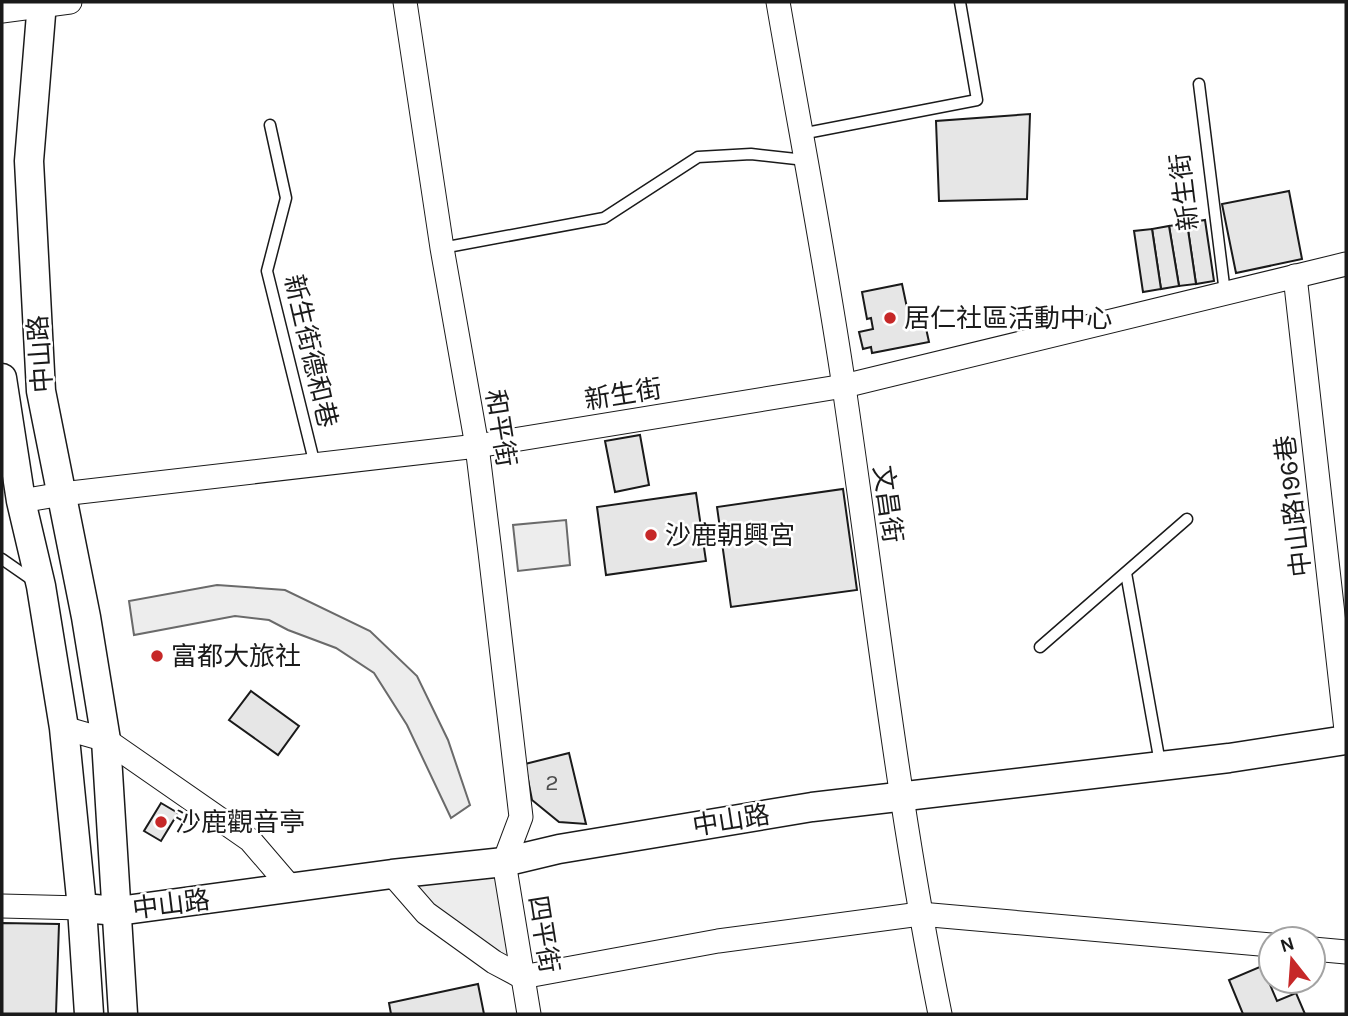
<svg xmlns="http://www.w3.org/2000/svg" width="1348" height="1016" font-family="Karla,'Noto Sans TC',sans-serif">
<rect width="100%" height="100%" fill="#fff"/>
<g fill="#ededed" stroke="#6a6a6a" stroke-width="2">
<polygon points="566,520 570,565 518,571 513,525"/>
<polygon points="217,585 285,590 370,631 417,676 448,740 470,805 451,818 407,725 374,673 336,648 288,630 269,620 235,616 134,635 129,601"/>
<polygon points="499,868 512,971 402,886"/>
</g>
<g fill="#e6e6e6" stroke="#1a1a1a" stroke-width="2">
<polygon points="1030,114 1027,199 939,201 936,121"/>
<polygon points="1289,191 1302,259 1236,273 1222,204"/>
<polygon points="1205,220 1214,281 1196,284 1187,223"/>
<polygon points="1187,223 1196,284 1179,286 1169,226"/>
<polygon points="1169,226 1179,286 1161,289 1152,229"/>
<polygon points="1152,229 1161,289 1143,292 1134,231"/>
<polygon points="902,284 910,322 924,319 929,342 872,353 871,347 863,349 859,332 873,329 871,318 867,319 862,292"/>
<polygon points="640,435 649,485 615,492 605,441"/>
<polygon points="843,489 857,590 731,607 717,507"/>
<polygon points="696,493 706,561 606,575 597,507"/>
<polygon points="251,691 299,726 278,755 229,720"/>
<polygon points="569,753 586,824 559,822 532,800 525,764"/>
<polygon points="161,803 178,813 161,841 144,831"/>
<polygon points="2,923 59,924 56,1014 2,1014"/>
<polygon points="1262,966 1277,1001 1296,993 1305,1014 1243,1014 1229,980"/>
<polygon points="478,984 484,1014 391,1014 389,1003"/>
</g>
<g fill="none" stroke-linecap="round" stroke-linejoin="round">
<defs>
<g id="service">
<polyline points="1199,84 1225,293"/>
<polyline points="270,125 286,198 267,271 315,465"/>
<polyline points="801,134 977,100 960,2"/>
<polyline points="442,248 604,218 698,157 751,154 805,160"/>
<polyline points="2,559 35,582"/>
<polyline points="1126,573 1160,763"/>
<polyline points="1040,647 1187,519"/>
</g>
<g id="minor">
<polyline points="405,2 442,248 477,446 490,552 521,817 504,862 529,1014"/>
<path d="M778,2C800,130 825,258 844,387C875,597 898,807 940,1014"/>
<polyline points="2,11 70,2"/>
<polyline points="1295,276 1346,730"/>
<polyline points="21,501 62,494 477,446 844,386 1346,264"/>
<polyline points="64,728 106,740 250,840 292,889"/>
<polyline points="392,874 426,913 494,962 522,977 718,941 920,914 1271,945"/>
<polyline points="2,906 82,908"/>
<polyline points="1313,949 1346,952"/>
</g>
<g id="tertiary">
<polyline points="42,2 29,161 41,391 86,617 106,740 123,1014"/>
<polyline points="2,378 21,501 41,586 64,728 82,908 89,1014"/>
<polyline points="82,908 118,911 392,874 504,862 559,849 812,807 1229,758 1346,740"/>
</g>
</defs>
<use href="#service" stroke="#1a1a1a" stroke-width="13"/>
<use href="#minor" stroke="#1a1a1a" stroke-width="25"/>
<use href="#tertiary" stroke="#1a1a1a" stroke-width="31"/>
<use href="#service" stroke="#fff" stroke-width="10"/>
<use href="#minor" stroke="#fff" stroke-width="23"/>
<use href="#tertiary" stroke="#fff" stroke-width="28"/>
</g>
<g fill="#c62828" stroke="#fff" stroke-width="2.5">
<circle cx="890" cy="318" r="7"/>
<circle cx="651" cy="535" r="7"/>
<circle cx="157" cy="656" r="7"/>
<circle cx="161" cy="822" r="7"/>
</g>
<g text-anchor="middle" stroke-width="5" stroke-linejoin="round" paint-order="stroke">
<g font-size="23" fill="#4d4d4d">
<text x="552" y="790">2</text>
</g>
<g font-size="26" fill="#1a1a1a" stroke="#fff">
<text transform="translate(1184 192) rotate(-97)" y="9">新生街</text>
<text transform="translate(311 351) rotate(77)" y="9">新生街德和巷</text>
<text transform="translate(40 354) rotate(-94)" y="9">中山路</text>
<text transform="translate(623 394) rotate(-9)" y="9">新生街</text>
<text transform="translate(501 428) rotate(81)" y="9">和平街</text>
<text transform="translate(888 504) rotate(82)" y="9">文昌街</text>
<text transform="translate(1293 506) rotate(-97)" y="9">中山路196巷</text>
<text transform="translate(731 820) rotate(-9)" y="9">中山路</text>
<text transform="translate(171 904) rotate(-7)" y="9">中山路</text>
<text transform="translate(544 934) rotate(81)" y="9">四平街</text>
</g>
<g font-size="26" fill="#1a1a1a" stroke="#fff" text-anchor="start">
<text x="904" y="327">居仁社區活動中心</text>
<text x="665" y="544">沙鹿朝興宮</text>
<text x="171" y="665">富都大旅社</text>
<text x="175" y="831">沙鹿觀音亭</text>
</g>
</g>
<rect width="1348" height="1016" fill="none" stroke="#1a1a1a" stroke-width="7"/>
<g transform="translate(1292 960) rotate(343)"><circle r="33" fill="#ffffff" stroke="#a3a3a3" stroke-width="2"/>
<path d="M0-5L12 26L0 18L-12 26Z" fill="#c62828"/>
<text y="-10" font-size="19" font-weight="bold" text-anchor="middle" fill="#1a1a1a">N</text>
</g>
</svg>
